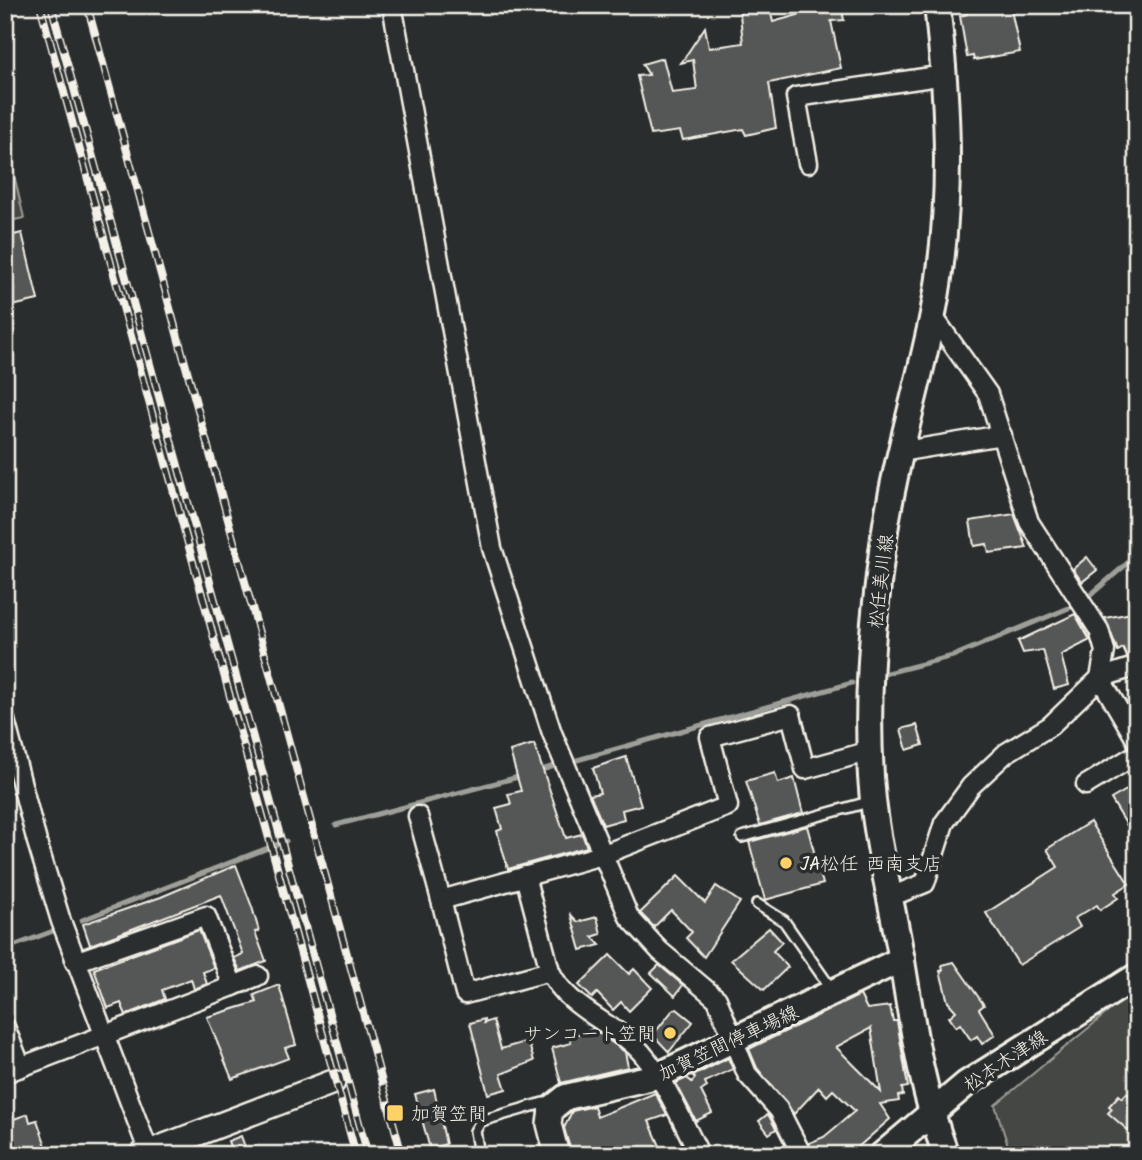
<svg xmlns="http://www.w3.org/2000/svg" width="1142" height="1160" font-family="Kalam,'Klee One',sans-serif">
<rect width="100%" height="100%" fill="#2a2d2e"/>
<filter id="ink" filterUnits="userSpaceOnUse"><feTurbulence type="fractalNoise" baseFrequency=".0143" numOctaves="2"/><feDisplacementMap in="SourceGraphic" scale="14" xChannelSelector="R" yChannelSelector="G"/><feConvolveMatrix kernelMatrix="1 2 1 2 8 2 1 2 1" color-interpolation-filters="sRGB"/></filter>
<g filter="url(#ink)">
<g fill="#444645" stroke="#9c9c96" stroke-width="2">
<polygon points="5,136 24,218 5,222"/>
<polygon points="1137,988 1137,1155 1011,1155 995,1105"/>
</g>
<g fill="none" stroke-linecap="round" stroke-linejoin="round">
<g stroke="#9f9f9a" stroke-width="5">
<polyline points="1087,598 1137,555"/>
<polyline points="887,673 953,656 1076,605"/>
<polyline points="570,762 852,683"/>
<polyline points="538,771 558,765"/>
<polyline points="336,825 522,776"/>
<polyline points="82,920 286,841"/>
<polyline points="5,949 56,930"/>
</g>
</g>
<g fill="#555756" stroke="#f4f1e8" stroke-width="2" fill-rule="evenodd">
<polygon points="739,5 769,5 773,22 812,11 811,5 841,5 844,20 831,21 841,68 769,83 776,128 746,135 743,129 683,140 680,131 651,135 637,76 649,75 642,64 663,58 672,93 697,90 693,60 681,63 705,27 709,48 743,43"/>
<polygon points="965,5 1010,5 1020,52 974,60 973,56 967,57 960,16 967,14"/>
<polygon points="22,233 38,300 12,306 5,281 5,237"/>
<polygon points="1014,514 1027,548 989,553 987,544 974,546 970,521"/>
<polygon points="1087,557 1097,570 1082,582 1073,569"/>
<polygon points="1137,612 1137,655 1127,657 1123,648 1118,651 1105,618"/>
<polygon points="1075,614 1090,640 1061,655 1069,685 1054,689 1043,650 1023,653 1018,641"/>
<polygon points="917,725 923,745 907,750 901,729"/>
<polygon points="534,744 566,838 582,834 587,847 508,869 497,831 502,829 496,808 511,804 508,794 521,791 510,751"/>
<polygon points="626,757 641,805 622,810 624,819 603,825 590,795 600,793 593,768"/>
<polygon points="775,773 778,783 794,778 803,813 760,825 746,781"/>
<polygon points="1137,784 1137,842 1111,799"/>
<polygon points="1090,822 1129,884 1115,893 1118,898 1100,910 1097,905 1075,918 1080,927 1019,965 986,913 1058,867 1047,849"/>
<polygon points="807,826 823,884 765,900 749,842"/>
<polygon points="236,865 252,907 259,931 255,932 266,961 240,971 234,958 243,954 221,895 90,945 83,924 161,897"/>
<polygon points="678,876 705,903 716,886 740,902 704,957 686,938 692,932 671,910 654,927 640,913"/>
<polygon points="571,915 578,922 597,917 601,934 592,937 600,945 581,950"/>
<polygon points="769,928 782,942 773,951 788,967 764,990 731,960"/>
<polygon points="199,930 214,968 203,972 207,984 194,989 191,979 162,990 165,999 126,1015 121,1003 108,1008 94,969"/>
<polygon points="610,955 629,974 634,969 652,988 629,1011 621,1002 613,1010 597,993 592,998 579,985"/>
<polygon points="954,962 984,1005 979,1009 995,1035 982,1044 977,1036 971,1040 960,1024 956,1027 949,1017 956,1011 948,1002 940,971 943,970 942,965"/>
<polygon points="659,965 683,985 675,996 651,973"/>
<polygon points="279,985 296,1045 285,1048 289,1058 232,1079 207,1017 257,1002 254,995"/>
<path d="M860,995L867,1009L890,1006L893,1021H897L908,1087L902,1088L903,1095L898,1096L899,1101L880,1104L890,1119L849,1155H813L809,1143L824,1137L855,1111L833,1090L827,1096L819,1087L794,1114L757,1068L749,1049ZM871,1028L881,1092L836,1047Z"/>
<polygon points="677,1009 693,1022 669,1052 653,1035 673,1010"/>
<polygon points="484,1019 484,1023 493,1020 501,1049 528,1041 534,1061 501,1074 506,1089 488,1094 470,1023"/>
<polygon points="593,1029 625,1052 628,1067 561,1083 552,1048 571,1043 569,1037"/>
<polygon points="728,1058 733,1069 705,1082 707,1087 701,1091 712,1113 696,1121 676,1083 687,1078 692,1082 695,1078 693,1076"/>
<polygon points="434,1089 446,1144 430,1149 415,1094"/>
<polygon points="655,1093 667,1115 649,1121 664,1155 572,1155 564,1128 572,1111 594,1106 597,1117"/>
<polygon points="1127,1093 1137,1102 1137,1138 1108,1113 1112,1109 1109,1106 1119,1095 1122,1098"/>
<polygon points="28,1114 30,1122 37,1120 49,1155 11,1155 5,1140 5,1122"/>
<polygon points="768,1114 776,1129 769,1134 759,1121"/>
<polygon points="241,1136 248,1155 233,1155 228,1141"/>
</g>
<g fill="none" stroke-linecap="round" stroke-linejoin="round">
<defs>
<g id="service">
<polyline points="742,837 872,801"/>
<polyline points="757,904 784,921 830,987"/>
<polyline points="479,1155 475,1131 481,1121 543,1103 550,1108"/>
</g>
<g id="minor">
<polyline points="392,5 492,548 552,733 629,917 660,951 717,999 747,1074 779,1110 802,1155"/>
<polyline points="808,163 796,97 945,75"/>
<polyline points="932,315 988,394 1029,522 1099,630 1105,651 1100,678 1137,741"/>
<polyline points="899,452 1002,435"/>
<polyline points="5,720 37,842 61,921 150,1155"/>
<polyline points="1086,785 1137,754"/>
<polyline points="418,816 441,900 602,855 728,806 710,737 791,715 805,769 870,751"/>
<polyline points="890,897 925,883 944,823 971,786 1006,753 1050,726 1100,678 1137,666"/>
<polyline points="441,900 465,994 550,971 525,876"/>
<path d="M550,971C567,1009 614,1022 641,1052C666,1081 682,1122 700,1155"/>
<polyline points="233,986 258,976"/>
<polyline points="5,1027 21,1067"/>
<polyline points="5,1073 233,986 206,916 75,962"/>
</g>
<g id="tertiary">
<polyline points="551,1109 549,1124 557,1155"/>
<polyline points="141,1155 333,1082"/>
</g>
<g id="secondary">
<path d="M937,5C949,109 953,211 933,314C918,389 895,461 884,537C872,624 864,712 873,800C879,854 893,908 902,961C913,1028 922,1092 946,1155"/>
<polyline points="551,1109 566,1097 657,1076 902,959"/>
<polyline points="882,1155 966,1084 1137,976"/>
</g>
</defs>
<use href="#service" stroke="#f4f1e8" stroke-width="14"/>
<use href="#minor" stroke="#f4f1e8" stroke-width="23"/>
<use href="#tertiary" stroke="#f4f1e8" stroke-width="28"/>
<use href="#secondary" stroke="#f4f1e8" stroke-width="30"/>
<use href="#service" stroke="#2a2d2e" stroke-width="9"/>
<use href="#minor" stroke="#2a2d2e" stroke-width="18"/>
<use href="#tertiary" stroke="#2a2d2e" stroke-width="23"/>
<use href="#secondary" stroke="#2a2d2e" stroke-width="24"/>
<defs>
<g id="rail">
<polyline points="40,5 356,1155"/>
<polyline points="51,5 368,1155"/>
<polyline points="87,5 402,1155"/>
</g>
</defs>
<use href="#rail" stroke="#f4f1e8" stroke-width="8"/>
<use href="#rail" stroke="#2a2d2e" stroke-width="5" stroke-dasharray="16" stroke-linecap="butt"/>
</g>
</g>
<g fill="#ffd166" stroke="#2a2d2e" stroke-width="2.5">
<circle cx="786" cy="863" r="7"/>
<circle cx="670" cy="1033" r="7"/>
<rect x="386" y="1104" width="18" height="18" rx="3.5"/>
</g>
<g text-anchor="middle" stroke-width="7" stroke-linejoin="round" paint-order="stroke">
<g font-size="19" fill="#f4f1e8" stroke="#2a2d2e">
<text transform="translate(880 581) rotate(-83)" y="7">松任美川線</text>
<text transform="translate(728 1042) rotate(-25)" y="7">加賀笠間停車場線</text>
<text transform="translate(1005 1060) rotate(-33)" y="7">松本木津線</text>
</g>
<g font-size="19" fill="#f4f1e8" stroke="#2a2d2e" text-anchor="start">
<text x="800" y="870">JA松任 西南支店</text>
<text x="656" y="1040" text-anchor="end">サンコート笠間</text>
<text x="411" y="1120">加賀笠間</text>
</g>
</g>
<rect width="1142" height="1160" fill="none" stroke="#2a2d2e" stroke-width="28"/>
<rect x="14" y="14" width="1114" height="1132" fill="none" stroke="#f4f1e8" stroke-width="2.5" filter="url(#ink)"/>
</svg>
